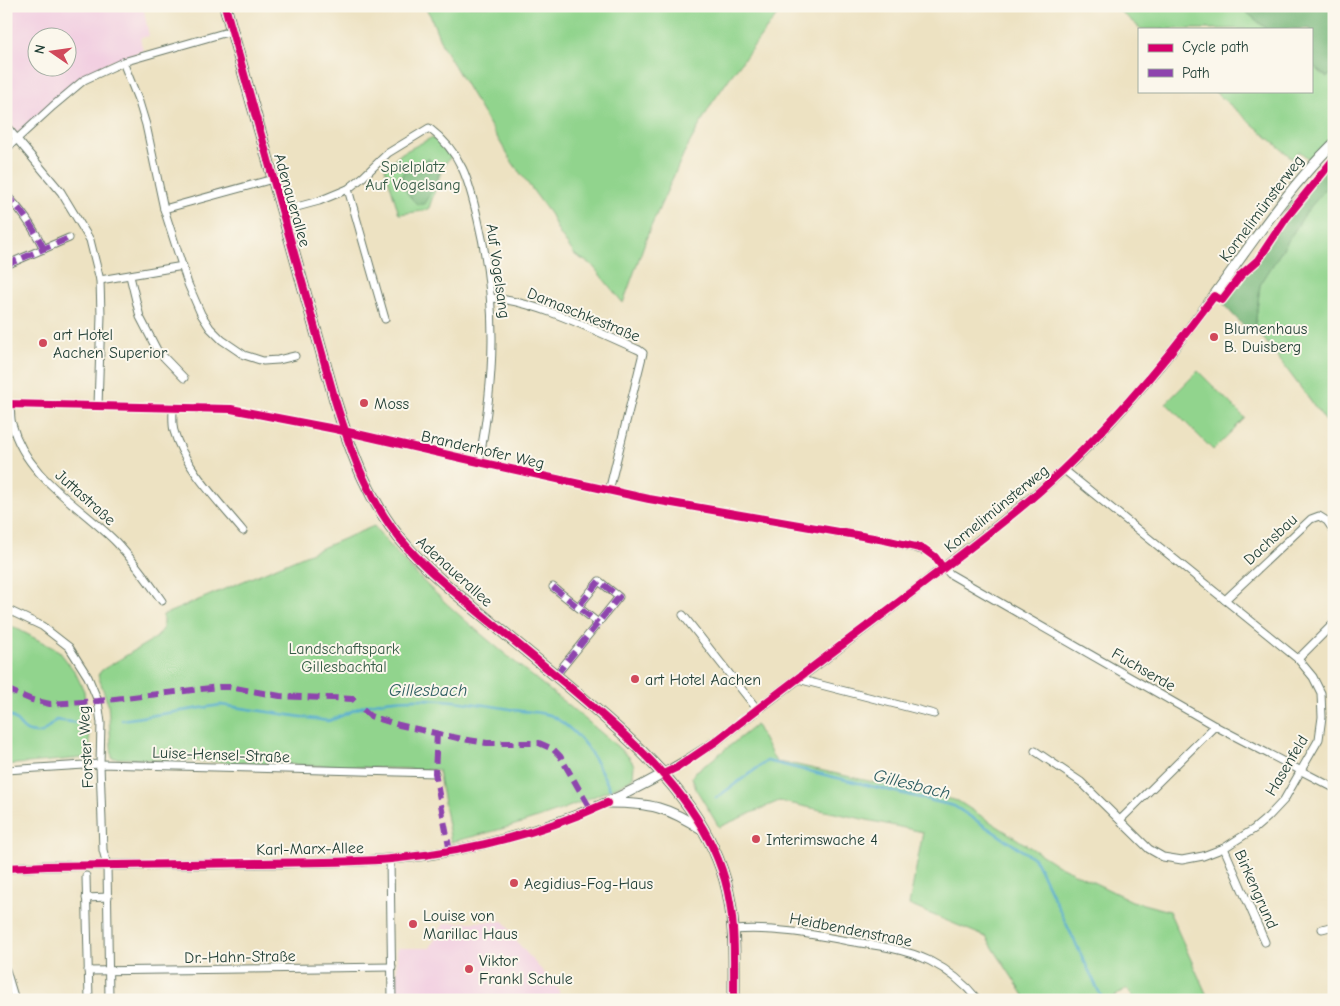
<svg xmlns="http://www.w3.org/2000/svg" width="1340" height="1006" font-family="'Comic Neue',sans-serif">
<rect width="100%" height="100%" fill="#fbf7ec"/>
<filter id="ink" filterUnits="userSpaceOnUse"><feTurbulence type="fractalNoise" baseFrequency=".02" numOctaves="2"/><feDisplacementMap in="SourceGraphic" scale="10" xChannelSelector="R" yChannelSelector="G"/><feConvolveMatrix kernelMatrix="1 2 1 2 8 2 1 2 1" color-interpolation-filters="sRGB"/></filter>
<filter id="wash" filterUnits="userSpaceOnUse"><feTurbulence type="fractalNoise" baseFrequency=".0096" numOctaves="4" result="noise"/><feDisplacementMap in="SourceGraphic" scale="20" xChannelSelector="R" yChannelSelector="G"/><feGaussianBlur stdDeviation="1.12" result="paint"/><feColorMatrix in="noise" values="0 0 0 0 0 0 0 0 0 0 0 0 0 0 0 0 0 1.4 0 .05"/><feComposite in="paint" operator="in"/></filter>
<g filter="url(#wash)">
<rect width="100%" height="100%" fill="#ede2c2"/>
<g fill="#f2cfe1" fill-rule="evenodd">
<path d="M6,6H143L149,36L140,38L143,51L107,63L77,79L18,134L6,120ZM38,38H68V68H38Z"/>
<polygon points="504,921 517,942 559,990 559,1000 397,1000 397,948 430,948 444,923"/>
</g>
<g fill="#91d48d" stroke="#588860">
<polygon points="424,6 784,6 731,76 712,103 684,153 649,231 623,303 592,265 575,255 559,233 551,215 512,162 442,45 430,15"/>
<polygon points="1114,6 1239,6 1267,29 1141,29"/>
<polygon points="1311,64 1326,77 1334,73 1334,135 1309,159 1299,151 1293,159 1214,91 1311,91"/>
<path d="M431,138C439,141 445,148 450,155V158L443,166L429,208L424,211L399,214L385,168L402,153Z"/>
<polygon points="1334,179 1334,432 1255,327 1260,285 1307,210"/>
<polygon points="1198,371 1245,418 1213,450 1166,403"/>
<path d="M374,526C445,617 544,680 629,757L634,765L633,777C622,786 608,790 595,796C548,817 500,830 451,842L438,770L112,758L108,704L98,675L102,670L157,637L163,629V615Z"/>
<polygon points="6,623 59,651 75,672 84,691 91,752 83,758 6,765"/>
<polygon points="756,725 776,762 797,765 958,801 1056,864 1132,901 1169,911 1209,1000 1136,1000 1127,989 1109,1000 1027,1000 986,937 909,905 923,832 779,801 719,827 696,789 692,777 695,772 708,763"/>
</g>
<g fill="#74b678" stroke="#4a7a56">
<polygon points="1239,6 1334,6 1334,73 1327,77 1311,64 1311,29 1267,29"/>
<polygon points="1334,149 1334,179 1307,211 1260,285 1255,327 1250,333 1224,305 1245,266 1318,166"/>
<path d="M429,159L439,173C436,184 430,194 424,204H417C394,183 397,164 429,159Z"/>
</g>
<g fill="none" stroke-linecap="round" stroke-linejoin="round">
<g stroke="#52abcf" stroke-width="2.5">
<path d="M6,713C24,722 17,734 42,733L56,720L79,723"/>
<path d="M122,720L221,705L328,721C342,717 353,709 367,705C409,692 477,703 521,711C531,712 546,712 554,717C586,737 595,759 611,791"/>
<polyline points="716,798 767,761 954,806 1035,859 1103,1000"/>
</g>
</g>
</g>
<g filter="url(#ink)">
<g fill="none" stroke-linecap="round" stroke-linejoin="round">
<defs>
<g id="minor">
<polyline points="123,62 139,102 146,125 164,209 188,284 201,314 210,328 222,340 244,355 263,361 278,360 295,356"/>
<polyline points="6,126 61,192 90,240 100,280 101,315 98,406"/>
<polyline points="6,149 53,106 84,80 123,62 231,31"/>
<polyline points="348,189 385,319"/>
<path d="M6,195C23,211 34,229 44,249"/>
<polyline points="164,209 273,179"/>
<path d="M282,211L319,201L348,189L363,177L388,153L429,128C462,153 469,181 478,220C498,304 495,378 479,462"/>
<polyline points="6,255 11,263"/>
<polyline points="6,265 69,238"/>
<polyline points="130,276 140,317 157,350 184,378"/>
<polyline points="100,280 183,266"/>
<path d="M492,298C539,302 595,331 639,350L643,353L609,491"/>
<polyline points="6,404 231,409 335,429 479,462 649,499 885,540 929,552 950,574 1215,726 1334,788"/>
<path d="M10,405C11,411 10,418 12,424C26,478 81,506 117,543C134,561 148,581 162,601"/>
<path d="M173,408C173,415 172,424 174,431C184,467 220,503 243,531"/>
<polyline points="553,587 598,623"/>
<polyline points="1225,600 1311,519 1319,516 1327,521 1334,531"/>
<polyline points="6,609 42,626 69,647 88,677 98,701 101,723 100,764 103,850 107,865 109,1000"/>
<polyline points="683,615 757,709"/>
<polyline points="1298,659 1334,623"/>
<polyline points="556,675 619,597 599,581 578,607"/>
<polyline points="798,679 934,714"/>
<polyline points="1035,751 1081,782 1149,849 1163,857 1182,860 1203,856 1224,848 1254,829 1268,817 1284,800 1319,739 1322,717 1321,693 1313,677 1298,659 1063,469"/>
<polyline points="6,770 100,764 435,773"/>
<polyline points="1120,820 1215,726"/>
<polyline points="1224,848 1265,942"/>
<polyline points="390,859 392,1000"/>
<polyline points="1334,871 1332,873 1334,882"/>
<polyline points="86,876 89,1000"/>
<polyline points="86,898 108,897"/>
<polyline points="1322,929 1334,926"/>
<path d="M734,930C773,927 810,934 848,941C876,945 905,949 930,961C948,970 965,984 978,1000"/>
<polyline points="6,970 15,1000"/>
<polyline points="88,971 392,967"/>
</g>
<g id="tertiary">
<path d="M609,803C650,803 668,807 703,830"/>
<path d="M6,868L47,866C124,865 200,864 277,863C335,862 394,862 451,851C548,833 633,797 715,742C787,686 861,632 933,576C987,534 1042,493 1090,444C1128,404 1164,363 1197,318C1242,259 1281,195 1334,143"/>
</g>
<path id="primary" d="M225,6L335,400C351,452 370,506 408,548C433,576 463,599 492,623C535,658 578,693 619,730C664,771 708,820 725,880C736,919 734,959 734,1000"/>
</defs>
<use href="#minor" stroke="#677766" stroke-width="9"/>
<use href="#tertiary" stroke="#677766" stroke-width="11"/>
<use href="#primary" stroke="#677766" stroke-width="13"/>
<use href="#minor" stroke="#fff" stroke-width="7"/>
<use href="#tertiary" stroke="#fff" stroke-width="9"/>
<use href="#primary" stroke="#fff" stroke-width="11"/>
<g stroke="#8e44ad" stroke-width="6" stroke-dasharray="12 6" stroke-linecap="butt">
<path d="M6,195C23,211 34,229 44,249"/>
<polyline points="6,265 69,238"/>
<polyline points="553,587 598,623"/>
<polyline points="556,675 619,597 599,581 578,607"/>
<polyline points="6,689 32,700 50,704 98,701 219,687 229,687 280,696 353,699 357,703"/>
<polyline points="363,710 370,716 399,725 462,739 487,743 539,743 553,749 560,756 591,810"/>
<polyline points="437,733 435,773 450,852"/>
</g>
<defs>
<g id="cycleway">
<path d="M225,6L335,400C351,452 370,506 408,548C433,576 463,599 492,623C535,658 578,693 619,730C664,771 708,820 725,880C736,919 734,959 734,1000"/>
<polyline points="6,404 231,409 335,429 479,462 649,499 885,540 924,549 935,557 943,568"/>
<path d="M663,774L678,767L715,742C785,687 857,634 928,580C966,551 1005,522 1041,490C1106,432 1162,366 1214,296L1222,300L1241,275L1258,260L1286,218L1334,159"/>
<path d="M6,868L47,866C116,865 186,864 255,863C300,862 346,863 391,859C465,852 539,834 607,803"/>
</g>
</defs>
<use href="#cycleway" stroke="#fbf7ec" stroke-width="11"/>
<use href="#cycleway" stroke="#d6006c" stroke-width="8"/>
</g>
</g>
<g fill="#d1495b" stroke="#fbf7ec" stroke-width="2">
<circle cx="1214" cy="337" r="5"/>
<circle cx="43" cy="343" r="5"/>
<circle cx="364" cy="403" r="5"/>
<circle cx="635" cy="679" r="5"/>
<circle cx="756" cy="839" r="5"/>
<circle cx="514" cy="883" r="5"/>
<circle cx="413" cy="924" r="5"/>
<circle cx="469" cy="969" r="5"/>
</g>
<g text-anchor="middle" stroke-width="4" stroke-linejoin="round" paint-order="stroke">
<g font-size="16" fill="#365b46" stroke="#fbf7ec">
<text x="413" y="172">Spielplatz<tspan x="413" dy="18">Auf Vogelsang</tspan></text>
<text x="344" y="654">Landschaftspark<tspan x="344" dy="18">Gillesbachtal</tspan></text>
</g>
<g font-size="16" fill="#1f3d34" stroke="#fbf7ec">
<text transform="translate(293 200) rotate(74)" y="6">Adenauerallee</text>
<text transform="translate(1261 208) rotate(-53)" y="6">Kornelimünsterweg</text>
<text transform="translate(499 271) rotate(82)" y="6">Auf Vogelsang</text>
<text transform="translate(584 314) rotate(22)" y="6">Damaschkestraße</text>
<text transform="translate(483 449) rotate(13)" y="6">Branderhofer Weg</text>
<text transform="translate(86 497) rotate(42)" y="6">Juttastraße</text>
<text transform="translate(996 508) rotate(-39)" y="6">Kornelimünsterweg</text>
<text transform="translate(1270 539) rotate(-43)" y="6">Dachsbau</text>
<text transform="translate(455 571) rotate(42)" y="6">Adenauerallee</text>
<text transform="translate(1144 669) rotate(30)" y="6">Fuchserde</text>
<text transform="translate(85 747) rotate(-93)" y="6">Forster Weg</text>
<text transform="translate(221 754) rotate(2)" y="6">Luise-Hensel-Straße</text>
<text transform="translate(1286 765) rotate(-59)" y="6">Hasenfeld</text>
<text transform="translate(310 848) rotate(-1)" y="6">Karl-Marx-Allee</text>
<text transform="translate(1257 889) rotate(66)" y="6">Birkengrund</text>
<text transform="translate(851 929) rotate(11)" y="6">Heidbendenstraße</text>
<text transform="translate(240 956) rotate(-1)" y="6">Dr.-Hahn-Straße</text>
</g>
<g font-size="16" fill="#1f3d34" stroke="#fbf7ec" text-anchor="start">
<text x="1224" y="334">Blumenhaus<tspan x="1224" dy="18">B. Duisberg</tspan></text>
<text x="53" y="340">art Hotel<tspan x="53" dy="18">Aachen Superior</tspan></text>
<text x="374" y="409">Moss</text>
<text x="645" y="685">art Hotel Aachen</text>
<text x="766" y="845">Interimswache 4</text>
<text x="524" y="889">Aegidius-Fog-Haus</text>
<text x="423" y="921">Louise von<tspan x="423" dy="18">Marillac Haus</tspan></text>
<text x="479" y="966">Viktor<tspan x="479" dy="18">Frankl Schule</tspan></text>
</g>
<g font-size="18" font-style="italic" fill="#2e5e62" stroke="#fbf7ec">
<text x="428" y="696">Gillesbach</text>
<text transform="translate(912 784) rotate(14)" y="6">Gillesbach</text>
</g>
</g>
<rect width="1340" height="1006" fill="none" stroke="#fbf7ec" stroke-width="25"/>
<rect x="1138" y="28" width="175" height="65" fill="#fbf7ec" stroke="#a3ada2"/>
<rect x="1148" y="44" width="25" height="8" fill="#d6006c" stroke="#a3ada2"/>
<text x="1182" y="52" font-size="15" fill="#1f3d34">Cycle path</text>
<rect x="1148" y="69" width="25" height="8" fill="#8e44ad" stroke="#a3ada2"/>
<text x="1182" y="78" font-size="15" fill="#1f3d34">Path</text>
<g transform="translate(52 52) rotate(283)"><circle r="24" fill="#fbf7ec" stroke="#a3ada2"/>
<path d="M0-4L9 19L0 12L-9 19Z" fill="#d1495b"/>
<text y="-8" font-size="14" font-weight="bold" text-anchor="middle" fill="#1f3d34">N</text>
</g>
</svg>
